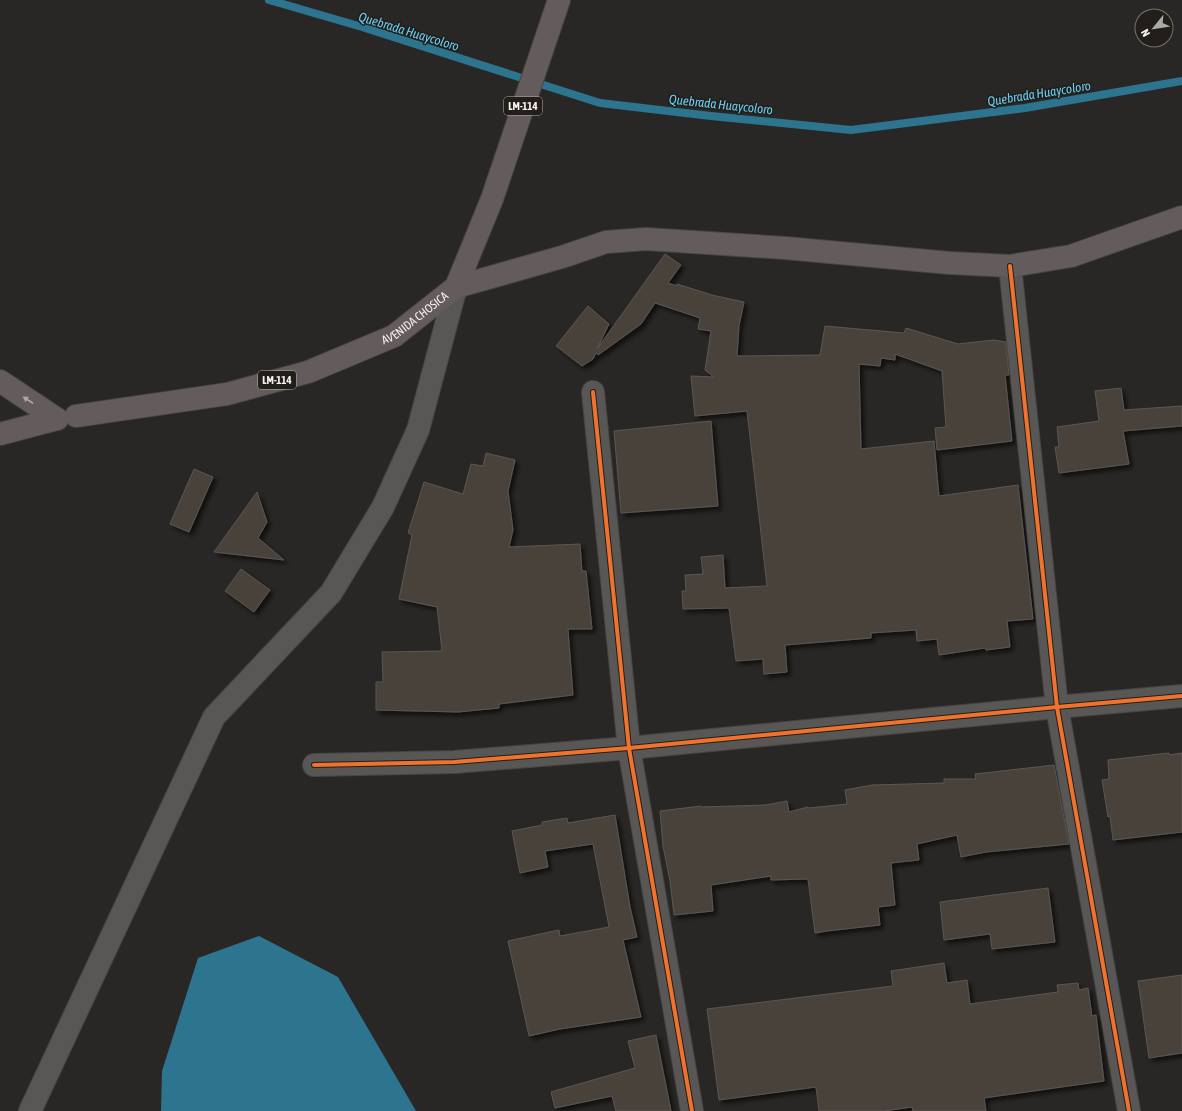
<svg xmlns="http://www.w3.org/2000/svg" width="1182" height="1111" font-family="'Asap Condensed',sans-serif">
<defs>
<filter id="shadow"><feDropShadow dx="3.5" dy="3.5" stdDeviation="2" flood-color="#0009"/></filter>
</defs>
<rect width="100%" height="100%" fill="#292725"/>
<polygon fill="#2d748e" points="259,936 338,977 416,1111 161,1111 162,1071 198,958"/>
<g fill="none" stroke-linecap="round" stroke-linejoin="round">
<polyline stroke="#2d748e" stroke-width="8" points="269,0 362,27 600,103 711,116 851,130 1025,108 1182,81"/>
</g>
<g fill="#49433b" stroke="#595755" filter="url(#shadow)">
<polygon points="665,254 681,265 668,283 677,286 677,284 712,295 744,302 739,326 737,356 820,355 825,326 904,333 906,328 958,344 993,340 1006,342 1009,375 1005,375 1012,441 937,450 935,428 946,427 942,371 895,354 895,360 881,358 880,366 859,364 861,449 934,441 939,496 1018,485 1033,619 1007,621 1010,647 986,650 985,648 939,655 937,639 917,641 916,630 871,633 871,638 785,645 787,672 764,674 763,659 736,661 729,608 683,609 682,591 686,591 685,575 703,574 701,557 723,555 725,588 767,586 747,411 695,416 691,376 714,377 705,370 711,331 698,329 700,318 655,303 641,324 598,355 596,353 593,359 582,366 556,346 588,306 609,324 597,349"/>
<polygon points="1121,388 1124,410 1182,406 1182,426 1123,431 1129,464 1059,473 1055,447 1059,447 1057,427 1099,421 1095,391"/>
<polygon points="711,421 718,506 621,513 614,431"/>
<polygon points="486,453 515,460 508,491 513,530 509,547 580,544 582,571 586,571 592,629 568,629 573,695 499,704 499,708 458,712 376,710 376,682 383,682 382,652 442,651 437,607 399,599 412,535 408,533 424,482 463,494 471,464 483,466"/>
<polygon points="194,469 213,477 189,532 170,524"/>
<polygon points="257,492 267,522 258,538 284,560 214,552"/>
<polygon points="241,569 270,590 254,612 225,591"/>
<polygon points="1169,753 1169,755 1182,753 1182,832 1113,840 1110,816 1108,817 1102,780 1109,779 1108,760"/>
<polygon points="1054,765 1069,844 986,852 961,857 957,835 917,844 919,860 891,863 895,905 878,907 880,925 827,931 815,933 808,879 771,880 771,876 711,885 713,911 674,915 670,881 663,846 660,811 701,806 701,807 766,805 787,801 789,812 808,807 809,808 847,804 845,790 872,785 944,783 944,779 976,779 975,774"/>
<polygon points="615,815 630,907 637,937 623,940 641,1017 560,1029 529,1036 508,941 559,930 560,936 609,927 593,844 545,851 548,867 520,873 512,831 542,825 542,822 567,818 568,823"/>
<polygon points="1048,888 1055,942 992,949 990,934 944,940 940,902"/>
<polygon points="944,963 947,983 967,980 970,1004 1058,992 1057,985 1078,983 1079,990 1088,988 1092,1016 1096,1015 1104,1081 984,1098 986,1111 913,1111 912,1107 884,1111 819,1111 816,1087 719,1100 707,1009 893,986 891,971"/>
<polygon points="1182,975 1182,1053 1149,1058 1138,981"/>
<polygon points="656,1035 671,1111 616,1111 612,1096 555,1108 551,1092 635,1068 628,1041"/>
</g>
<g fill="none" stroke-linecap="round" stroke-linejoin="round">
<defs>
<g id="minor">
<polyline points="1010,266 1057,707 1129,1111"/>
<polyline points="593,392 629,748 692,1111"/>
<polyline points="314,765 454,762 629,748 1057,707 1182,696"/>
<polyline points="30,1111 214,717 331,593 383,507 418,430 456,287"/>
</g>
<g id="major">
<polyline points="456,287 562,257 606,242 646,239 785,248 950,263 1010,266 1071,256 1182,217"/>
<polyline points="0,381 57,419"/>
<path id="s1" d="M76,416L227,394L308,372L394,336L456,287L492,199L559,0"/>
<polyline points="0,434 57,419"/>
</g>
</defs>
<use href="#minor" stroke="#474543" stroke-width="24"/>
<use href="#major" stroke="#474543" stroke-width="24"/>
<use href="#minor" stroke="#595755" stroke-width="22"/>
<use href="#major" stroke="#645c5c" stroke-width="22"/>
<defs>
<g id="cycleway">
<polyline points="1010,266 1057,707 1129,1111"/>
<polyline points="593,392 629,748 692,1111"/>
<polyline points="314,765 454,762 629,748 1057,707 1182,696"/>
</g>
</defs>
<use href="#cycleway" stroke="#221e19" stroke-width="6"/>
<use href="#cycleway" stroke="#ef722f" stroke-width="4"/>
</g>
<defs><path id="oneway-solid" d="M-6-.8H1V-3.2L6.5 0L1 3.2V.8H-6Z"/></defs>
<use fill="#aca6a4" href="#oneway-solid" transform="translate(28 400) rotate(-147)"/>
<g text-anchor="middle" stroke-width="3" stroke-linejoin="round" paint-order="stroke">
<g fill="#221e19" stroke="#b4b1ad" stroke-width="1">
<rect x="504" y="97" width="38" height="18" rx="3"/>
<rect x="258" y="371" width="38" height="18" rx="3"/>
</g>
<g font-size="11" font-weight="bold" fill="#f3f0ed">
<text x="523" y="110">LM-114</text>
<text x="277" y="384">LM-114</text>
</g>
<g font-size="12" fill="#f3f0ed" stroke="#221e19">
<text dy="4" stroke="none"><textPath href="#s1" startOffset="357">AVENIDA CHOSICA</textPath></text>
</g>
<g font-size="13" font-style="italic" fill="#69d0f8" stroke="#221e19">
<text transform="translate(409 31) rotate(17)" y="5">Quebrada Huaycoloro</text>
<text transform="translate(1039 93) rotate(-9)" y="5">Quebrada Huaycoloro</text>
<text transform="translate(721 104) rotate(6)" y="5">Quebrada Huaycoloro</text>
</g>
</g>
<g transform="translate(1154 28) rotate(240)"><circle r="19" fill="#221e19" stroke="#76726e"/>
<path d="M0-3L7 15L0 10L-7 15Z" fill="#acaaa7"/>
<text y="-6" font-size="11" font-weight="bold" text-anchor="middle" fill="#f3f0ed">N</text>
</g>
</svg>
